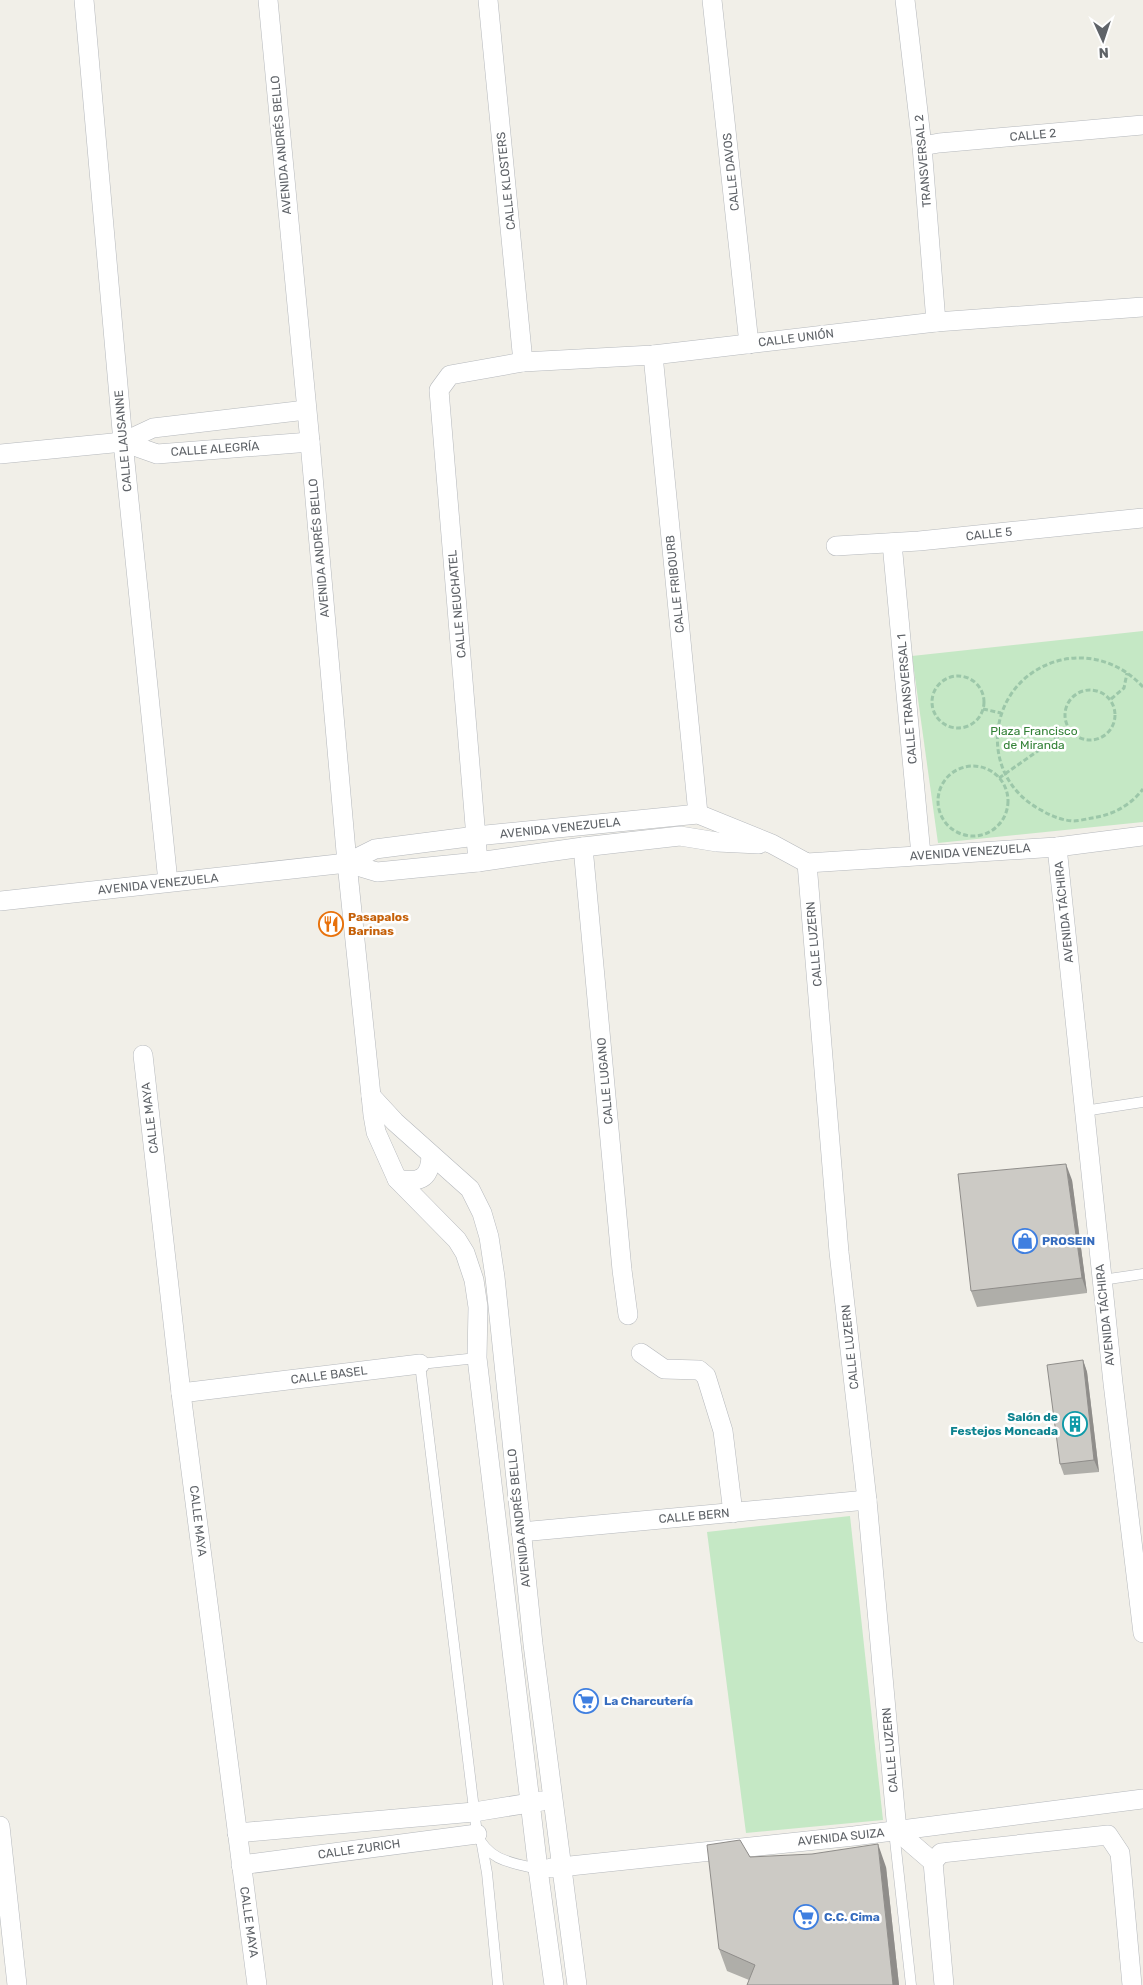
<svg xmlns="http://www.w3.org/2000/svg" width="1143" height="1985" font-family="Rubik,sans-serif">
<rect width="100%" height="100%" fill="#f1efe8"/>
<g fill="#c5e8c5">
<polygon points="1143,631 1143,822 938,843 912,656"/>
<polygon points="850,1516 883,1820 746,1833 707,1532"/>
</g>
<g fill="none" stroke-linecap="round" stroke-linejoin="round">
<defs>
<g id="service">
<polyline points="1084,1111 1143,1102"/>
<polyline points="1102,1280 1143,1274"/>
<path d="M477,1358L420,1364L477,1834C488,1861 513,1863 538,1869"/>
<polyline points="894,1831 911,1985"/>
<polyline points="482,1845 487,1873 498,1985"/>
</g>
<g id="minor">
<polyline points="84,0 123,442 168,882"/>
<polyline points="268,0 310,442 347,863 373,1115 376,1132 397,1179 457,1240 465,1253 474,1280 478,1307 477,1358 538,1869 554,1985"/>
<polyline points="488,0 523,362"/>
<polyline points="712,0 749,344"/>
<polyline points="905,0 922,146 936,322"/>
<polyline points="922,146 939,143 1143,125"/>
<polyline points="653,355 698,814"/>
<polyline points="123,442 157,454 310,442"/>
<polyline points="0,454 123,442 153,428 306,410"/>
<polyline points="892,543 921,855"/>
<polyline points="836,546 919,541 1143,518"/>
<polyline points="583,847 622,1270 628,1315"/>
<polyline points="1057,847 1113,1383 1143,1633"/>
<polyline points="478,862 439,390 450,375 523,362 653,355 936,322 1143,307"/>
<polyline points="347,863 377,872 478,862 583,847 680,836 717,842 759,844"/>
<polyline points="807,863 839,1252 867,1500 897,1831 933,1862 944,1985"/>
<polyline points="0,901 347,863 375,849 476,836 698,814 772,844 807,863 1057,847 1143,836"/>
<polyline points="143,1055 181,1393 257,1985"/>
<polyline points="371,1096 395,1122 470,1189 482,1213 489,1237 495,1277 533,1644 577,1985"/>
<path d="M397,1179C418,1183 430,1180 431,1156"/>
<polyline points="641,1353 664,1369 699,1370 706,1376 723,1431 733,1513"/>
<polyline points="181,1393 420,1364"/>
<polyline points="521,1532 867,1500"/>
<polyline points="0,1826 17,1985"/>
<polyline points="237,1833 474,1812 542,1801"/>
<polyline points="933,1862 941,1853 1108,1835 1120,1853 1132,1985"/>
<polyline points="241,1865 477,1834"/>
<polyline points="551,1868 854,1836 1143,1799"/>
</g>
</defs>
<use href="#service" stroke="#b5b8bc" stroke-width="11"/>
<use href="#minor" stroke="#b5b8bc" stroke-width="20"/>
<g stroke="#9cc7a9" stroke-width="3" stroke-dasharray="5 2.5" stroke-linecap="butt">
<circle cx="958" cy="702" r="26"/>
<path d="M1143,687C1122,664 1092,653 1061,660C987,678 974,775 1041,810C1051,816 1061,820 1073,821C1079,821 1086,819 1092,818C1112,815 1130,806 1143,789"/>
<circle cx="1090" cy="715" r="25"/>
<polyline points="1111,699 1124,688 1127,673"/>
<polyline points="983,709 1001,713"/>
<circle cx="973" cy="801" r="35"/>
<polyline points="999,778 1068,730"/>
</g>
<use href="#service" stroke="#fff" stroke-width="10"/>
<use href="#minor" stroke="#fff" stroke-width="19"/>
</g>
<g fill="#afaea9">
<polygon points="1072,1180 1087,1293 977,1307 971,1291"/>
<polygon points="1083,1360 1087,1372 1099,1472 1064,1475 1060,1464"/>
<polygon points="750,1857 886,1867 899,1985 747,1985 749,1980 727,1971 719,1949"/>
</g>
<g fill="#8f8d8a">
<polygon points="1066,1164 1072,1180 1087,1293 1082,1278"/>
<polygon points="1083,1360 1087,1372 1099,1472 1094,1460"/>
<polygon points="878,1844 886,1867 899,1985 893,1985"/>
</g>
<g fill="#cccac5" stroke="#8f8d8a">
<polygon points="1066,1164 1082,1278 971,1291 958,1174"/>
<polygon points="1083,1360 1094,1460 1060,1464 1047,1365"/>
<polygon points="740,1840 750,1857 812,1854 878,1844 893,1985 747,1985 755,1965 719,1949 707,1845"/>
</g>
<defs>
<symbol id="restaurant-ring" viewBox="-11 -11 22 22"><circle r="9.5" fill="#fff" stroke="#e8710a" stroke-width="1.5"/><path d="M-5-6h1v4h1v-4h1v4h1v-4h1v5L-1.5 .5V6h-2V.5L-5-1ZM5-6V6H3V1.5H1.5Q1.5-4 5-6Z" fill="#e8710a"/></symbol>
<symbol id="shop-ring" viewBox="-11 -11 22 22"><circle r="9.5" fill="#fff" stroke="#3f7fe0" stroke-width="1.5"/><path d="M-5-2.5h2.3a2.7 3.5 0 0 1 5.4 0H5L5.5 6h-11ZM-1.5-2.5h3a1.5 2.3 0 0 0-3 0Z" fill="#3f7fe0"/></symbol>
<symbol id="building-ring" viewBox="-11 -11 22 22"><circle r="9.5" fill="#fff" stroke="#0f9aa8" stroke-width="1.5"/><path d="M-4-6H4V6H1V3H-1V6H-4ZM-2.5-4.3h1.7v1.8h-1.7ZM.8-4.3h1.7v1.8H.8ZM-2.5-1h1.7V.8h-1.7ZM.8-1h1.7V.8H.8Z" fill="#0f9aa8"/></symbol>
<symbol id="supermarket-ring" viewBox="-11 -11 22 22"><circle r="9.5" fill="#fff" stroke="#3f7fe0" stroke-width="1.5"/><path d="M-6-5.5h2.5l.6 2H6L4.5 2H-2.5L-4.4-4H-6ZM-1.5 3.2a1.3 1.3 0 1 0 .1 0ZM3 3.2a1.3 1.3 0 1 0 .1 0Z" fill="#3f7fe0"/></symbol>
</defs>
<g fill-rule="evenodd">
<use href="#restaurant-ring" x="317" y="910" width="28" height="28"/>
<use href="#shop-ring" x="1011" y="1227" width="28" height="28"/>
<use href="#building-ring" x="1061" y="1410" width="28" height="28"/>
<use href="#supermarket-ring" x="572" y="1687" width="28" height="28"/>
<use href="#supermarket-ring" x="792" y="1903" width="28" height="28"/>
</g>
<g text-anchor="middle" stroke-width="5" stroke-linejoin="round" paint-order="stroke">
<g font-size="12" fill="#5f6368" stroke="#fff">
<text transform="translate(1033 135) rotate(-5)" y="4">CALLE 2</text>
<text transform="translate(281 145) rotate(-95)" y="4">AVENIDA ANDRÉS BELLO</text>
<text transform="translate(923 161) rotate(-95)" y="4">TRANSVERSAL 2</text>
<text transform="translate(731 172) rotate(-96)" y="4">CALLE DAVOS</text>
<text transform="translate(506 181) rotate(-96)" y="4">CALLE KLOSTERS</text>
<text transform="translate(796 338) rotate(-7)" y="4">CALLE UNIÓN</text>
<text transform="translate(123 441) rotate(-95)" y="4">CALLE LAUSANNE</text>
<text transform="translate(215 449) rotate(-4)" y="4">CALLE ALEGRÍA</text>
<text transform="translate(989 534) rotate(-6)" y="4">CALLE 5</text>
<text transform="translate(319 548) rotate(-95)" y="4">AVENIDA ANDRÉS BELLO</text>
<text transform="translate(675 584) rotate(-96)" y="4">CALLE FRIBOURB</text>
<text transform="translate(457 604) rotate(-95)" y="4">CALLE NEUCHATEL</text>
<text transform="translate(907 699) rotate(-95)" y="4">CALLE TRANSVERSAL 1</text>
<text transform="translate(560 828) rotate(-6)" y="4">AVENIDA VENEZUELA</text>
<text transform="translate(970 852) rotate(-4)" y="4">AVENIDA VENEZUELA</text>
<text transform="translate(158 884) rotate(-6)" y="4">AVENIDA VENEZUELA</text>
<text transform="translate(1064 912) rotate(-96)" y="4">AVENIDA TÁCHIRA</text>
<text transform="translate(814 944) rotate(-95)" y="4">CALLE LUZERN</text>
<text transform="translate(605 1081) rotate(-95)" y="4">CALLE LUGANO</text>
<text transform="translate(150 1118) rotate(-97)" y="4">CALLE MAYA</text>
<text transform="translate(1105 1315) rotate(-96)" y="4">AVENIDA TÁCHIRA</text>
<text transform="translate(850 1347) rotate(-96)" y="4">CALLE LUZERN</text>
<text transform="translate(329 1375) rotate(-7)" y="4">CALLE BASEL</text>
<text transform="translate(694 1516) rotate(-5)" y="4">CALLE BERN</text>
<text transform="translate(519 1518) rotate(-96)" y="4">AVENIDA ANDRÉS BELLO</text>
<text transform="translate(198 1521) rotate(83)" y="4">CALLE MAYA</text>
<text transform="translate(890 1750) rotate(-95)" y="4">CALLE LUZERN</text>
<text transform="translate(841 1837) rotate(-6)" y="4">AVENIDA SUIZA</text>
<text transform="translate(359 1849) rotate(-8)" y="4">CALLE ZURICH</text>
<text transform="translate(249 1922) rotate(82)" y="4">CALLE MAYA</text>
</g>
<g font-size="12" fill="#348238" stroke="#fff">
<text x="1034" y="735">Plaza Francisco<tspan x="1034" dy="14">de Miranda</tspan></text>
</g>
<g font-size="12" font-weight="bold" fill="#c56008" stroke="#fff" text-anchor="start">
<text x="348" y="921">Pasapalos<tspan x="348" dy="14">Barinas</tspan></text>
</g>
<g font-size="12" font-weight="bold" fill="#366cbe" stroke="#fff" text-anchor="start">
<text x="1042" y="1245">PROSEIN</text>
<text x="604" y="1705">La Charcutería</text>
<text x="824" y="1921">C.C. Cima</text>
</g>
<g font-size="12" font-weight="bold" fill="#0d838f" stroke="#fff" text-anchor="end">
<text x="1058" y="1421">Salón de<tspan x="1058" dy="14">Festejos Moncada</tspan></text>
</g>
</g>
<g transform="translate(1103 40) rotate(177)" stroke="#ffffff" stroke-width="4" paint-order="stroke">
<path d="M0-4L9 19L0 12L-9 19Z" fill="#5f6368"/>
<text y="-8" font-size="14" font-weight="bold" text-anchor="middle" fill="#5f6368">N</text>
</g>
</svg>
